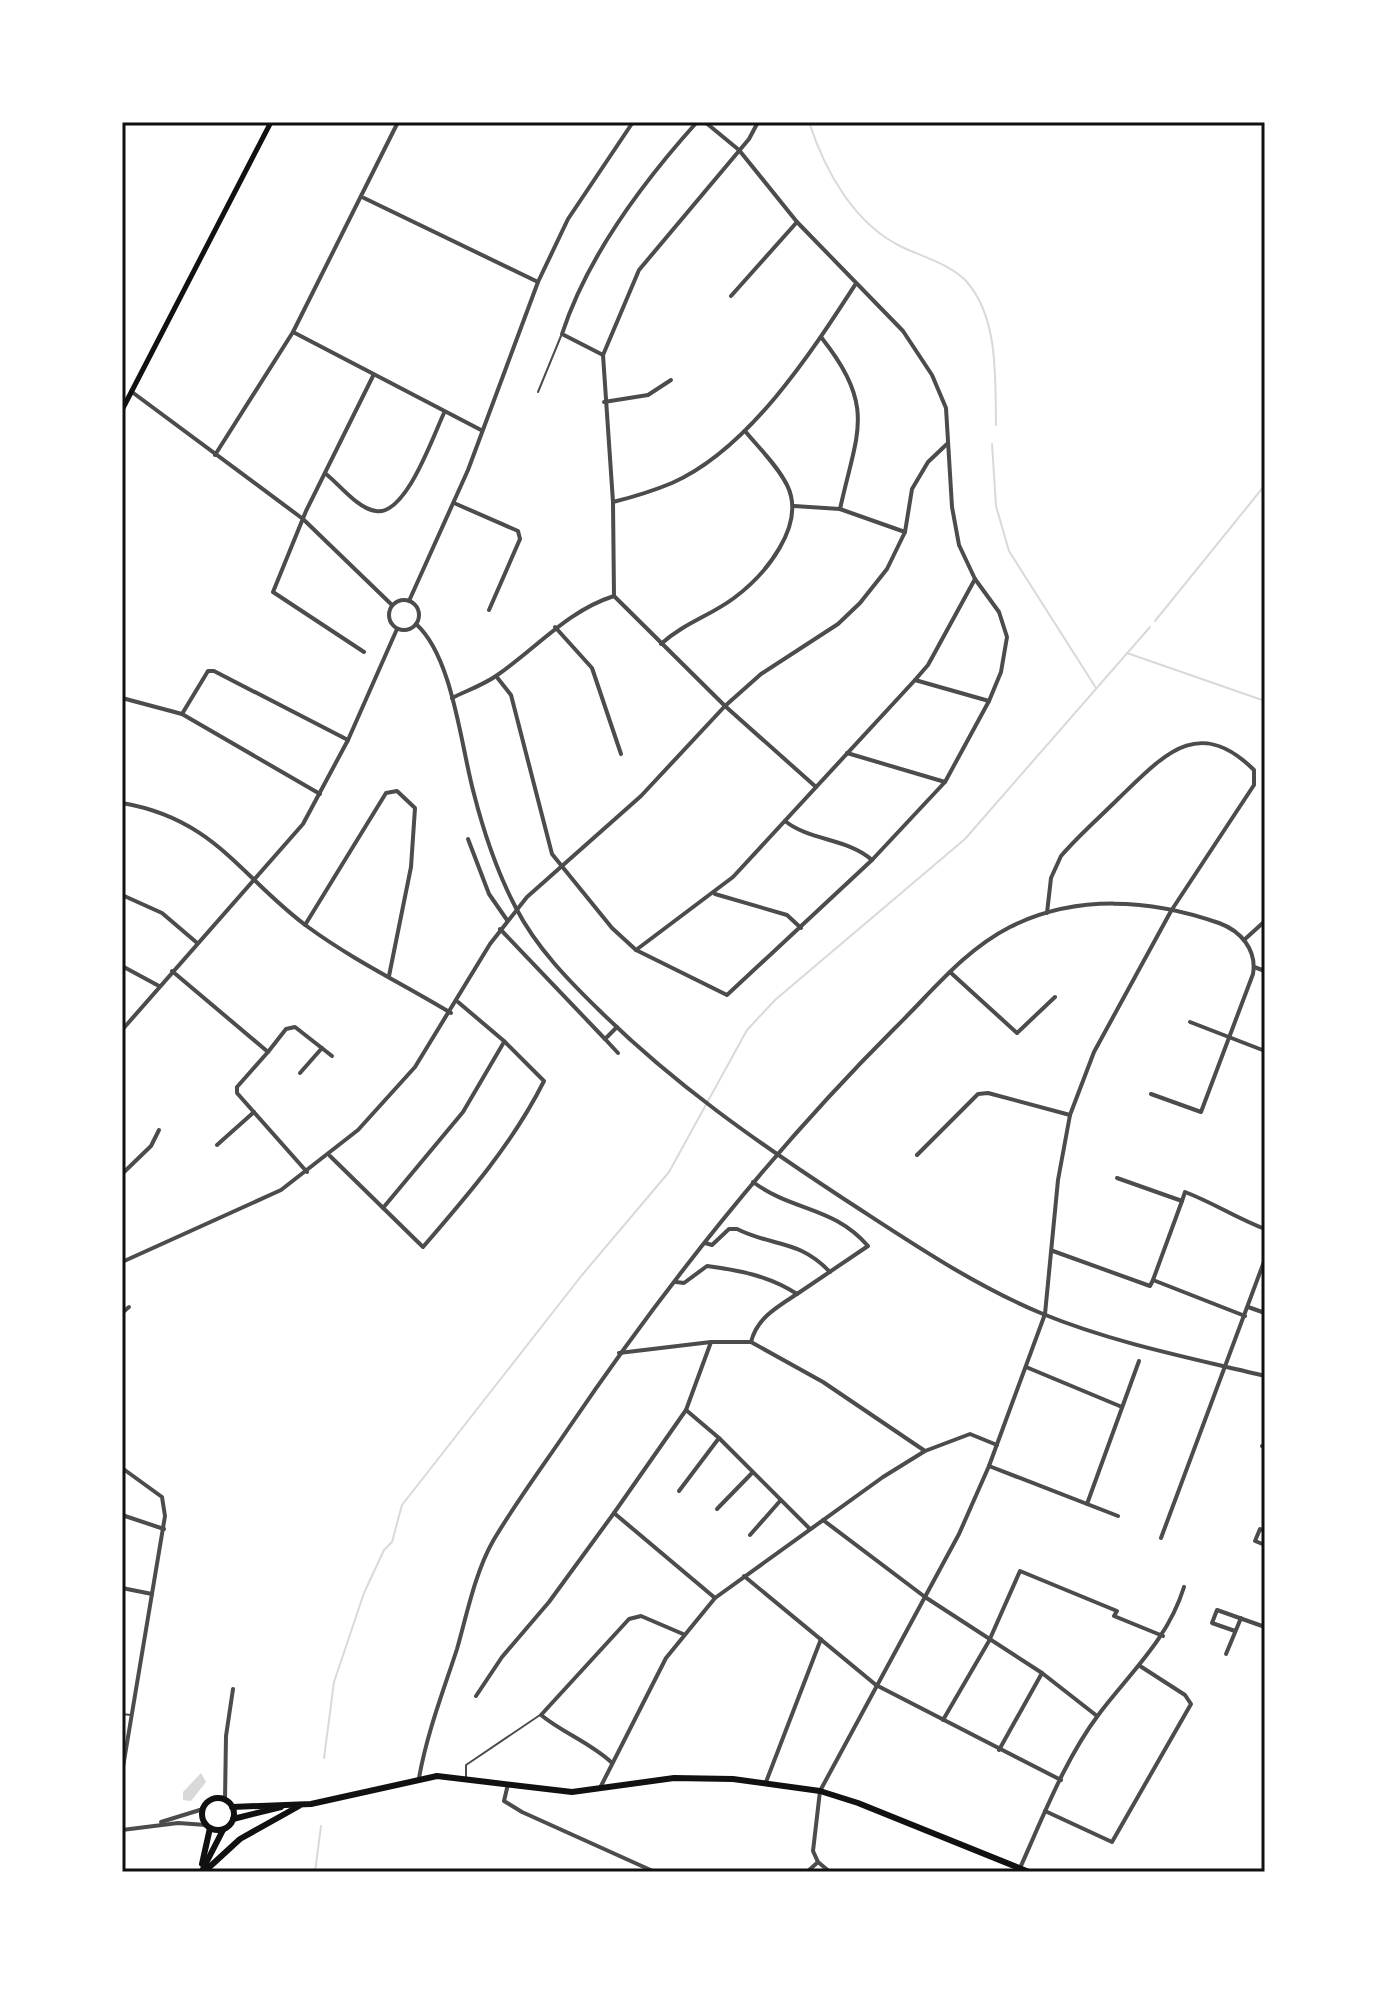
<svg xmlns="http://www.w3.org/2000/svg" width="1387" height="1994" font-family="Montserrat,sans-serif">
<rect width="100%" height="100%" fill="#fff"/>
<polygon fill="#d9d9d9" points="201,1773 206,1782 191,1801 183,1800 183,1792"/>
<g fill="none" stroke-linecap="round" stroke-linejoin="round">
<g stroke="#d9d9d9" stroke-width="2">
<path d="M809,122C825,171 854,224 902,247C923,257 952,265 967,282C999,319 995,379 996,425"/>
<polyline points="992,444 996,506 1009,551 1096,688"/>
<polyline points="1155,621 1265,485"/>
<polyline points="1127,653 1265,701"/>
<polyline points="324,1758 334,1682 364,1593 384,1550 392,1542 402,1505 582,1275 669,1172 747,1030 775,1000 965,839 1150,627"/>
<polyline points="315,1872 321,1826"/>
</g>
<g stroke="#4c4c4c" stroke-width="2">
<polyline points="538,392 561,336"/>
<polyline points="122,1714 131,1715"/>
<polyline points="466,1777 466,1765 540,1715"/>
</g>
<g stroke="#4c4c4c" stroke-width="4">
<polyline points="758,122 749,139 639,270 603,355 613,502 614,596 725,706 816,787"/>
<polyline points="364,198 538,282"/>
<polyline points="731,296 797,222"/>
<polyline points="293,332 481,430"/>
<path d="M821,337C877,408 857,431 840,509"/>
<path d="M603,355L562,334C587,257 643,182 697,122"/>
<polyline points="604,402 648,395 671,380"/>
<polyline points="215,455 293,332 398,122"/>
<path d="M326,474C340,485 358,509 376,511C406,516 433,436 444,413"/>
<path d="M613,502C633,497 653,491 672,483C749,449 811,353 855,285"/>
<polyline points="454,503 518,531 520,539 489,610"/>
<polyline points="794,506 840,509 905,532"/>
<path d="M416,624C453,657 461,747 474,794C484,833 497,872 516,908C536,947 568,980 600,1011C674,1084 757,1142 844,1199C909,1241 971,1284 1043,1314C1114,1343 1191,1358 1265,1376"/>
<polyline points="555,627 592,668 621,754"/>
<path d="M661,644C684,623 710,616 734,598C765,575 807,525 787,485C777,465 759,448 745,431"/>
<polyline points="364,652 273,592 306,511 373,376"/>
<polyline points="496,676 511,695 552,854 612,928 636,950 727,995 872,860 945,782 989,701 1001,672 1007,637 999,612 975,579 959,545 952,507 946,408 932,375 903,331 797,222 739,150 705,122"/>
<polyline points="915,680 989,701"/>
<polyline points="122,698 182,714 208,671 214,671 348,740"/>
<path d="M452,698C466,691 483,685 496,676C537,648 567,611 614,596"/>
<polyline points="182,714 320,794"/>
<polyline points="847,753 945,782"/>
<path d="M122,803C216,819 241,878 308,927C353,960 403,984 451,1013"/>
<path d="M785,821C810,841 847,838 872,860"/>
<polyline points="468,839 489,894 507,920"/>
<polyline points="715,894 787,915 801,928"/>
<polyline points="122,895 162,913 196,942"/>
<polyline points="305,925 386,793 397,791 415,808 411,867 389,976"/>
<polyline points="500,929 605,1039 617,1027"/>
<polyline points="1244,940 1265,921"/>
<polyline points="636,950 733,877 915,680 928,665 975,579"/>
<polyline points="122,966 159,986"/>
<polyline points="1254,967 1265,971"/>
<polyline points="172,971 268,1052 237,1087 237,1093 307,1172"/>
<polyline points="950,972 1017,1033 1055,997"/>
<polyline points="1190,1022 1265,1051"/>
<polyline points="605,1039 618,1053"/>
<polyline points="268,1052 286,1029 295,1027 332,1056"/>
<polyline points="300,1073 322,1048"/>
<polyline points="217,1145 254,1112"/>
<polyline points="917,1155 978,1094 988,1093 1070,1115"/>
<path d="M330,1156L423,1247C468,1195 513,1143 544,1081L504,1041L458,1002"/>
<polyline points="122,1174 151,1146 159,1130"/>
<path d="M1117,1178L1182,1201L1185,1192C1214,1203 1236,1218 1265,1229"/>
<polyline points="383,1208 463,1112 504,1042"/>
<path d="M705,1243L712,1245L729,1229H737C773,1247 799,1239 830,1272"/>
<polyline points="1053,1251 1150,1286 1153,1280 1245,1316"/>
<polyline points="122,1262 281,1190 358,1130 415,1067 490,944 527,897 641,796 725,706 761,674 838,624 860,603 887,569 905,532 912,489 928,462 947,444"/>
<polyline points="1153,1280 1182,1201"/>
<path d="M676,1282L684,1283L707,1266C738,1270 770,1276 797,1294L868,1246C833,1206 794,1212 753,1182"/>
<polyline points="1248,1307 1265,1313"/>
<polyline points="122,1313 129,1307"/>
<path d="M751,1342C757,1318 777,1307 797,1294"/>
<polyline points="619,1353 711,1342 751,1342 823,1382 925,1451"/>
<polyline points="1026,1367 1122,1407"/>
<polyline points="686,1410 719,1438 809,1528"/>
<polyline points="1262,1446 1265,1448"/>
<polyline points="989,1466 1118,1516"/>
<polyline points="122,1468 162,1497 165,1516 122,1773"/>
<polyline points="679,1491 719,1438"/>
<polyline points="1087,1504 1139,1361"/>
<polyline points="717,1509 752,1473"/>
<polyline points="614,1513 715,1598"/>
<polyline points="122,1515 164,1529"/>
<polyline points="823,1520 925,1597 1042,1673 1097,1716"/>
<polyline points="1265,1531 1260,1529 1255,1541 1265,1545"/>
<polyline points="750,1535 780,1501"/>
<polyline points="1161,1538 1265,1259"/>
<polyline points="744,1576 876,1685 1061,1780"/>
<polyline points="122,1588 152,1594"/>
<polyline points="1235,1631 1212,1623 1217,1610 1265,1627"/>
<polyline points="1226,1654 1241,1618"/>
<polyline points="476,1696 502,1657 549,1602 614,1513 686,1410 711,1342"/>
<polyline points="943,1720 989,1641 1020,1571 1117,1611 1114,1616 1163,1636"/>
<polyline points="999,1750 1042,1673"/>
<path d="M611,1762C589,1742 563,1733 541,1715L629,1619L641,1616L683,1634"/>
<path d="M419,1778C427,1733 443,1692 457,1649C467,1614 475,1573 493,1541C516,1502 543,1466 568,1429C665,1286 772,1151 894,1029C931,993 963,951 1010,927C1076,894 1151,899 1219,923C1241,931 1257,950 1253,974L1201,1112L1151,1094"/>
<polyline points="766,1782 821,1639"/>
<polyline points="508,1784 504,1801 522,1812 655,1872"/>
<polyline points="600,1788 666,1658 715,1598 883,1477 925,1451 970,1434 997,1445"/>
<polyline points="225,1800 226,1736 233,1689"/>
<polyline points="1045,1811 1112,1842 1191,1704 1185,1695 1140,1666"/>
<polyline points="161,1822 203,1809"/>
<polyline points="122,1830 178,1823 206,1825"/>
<path d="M1020,1868C1043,1817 1065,1759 1099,1714C1131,1672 1168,1639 1184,1587"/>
<polyline points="807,1872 818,1862"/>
<path d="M830,1872L818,1862L813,1851L820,1791L959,1534L989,1466L1045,1314L1058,1180L1070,1115L1094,1052L1171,911L1254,785V770C1198,714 1163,756 1119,798C1100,817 1079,835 1061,856L1051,878L1047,913"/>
</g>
<g stroke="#4c4c4c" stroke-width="4">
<polyline points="132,392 303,519 392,605"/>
<circle cx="404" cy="615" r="15"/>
<polyline points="409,601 468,470 538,282 568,219 633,122"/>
<polyline points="122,1030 303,824 348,740 397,629"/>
</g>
<polyline stroke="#111" stroke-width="5" points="122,410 271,122"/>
<g stroke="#111" stroke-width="6">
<circle cx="218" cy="1814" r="16"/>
<polyline points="232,1807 311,1804 437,1776 572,1792 674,1778 733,1779 820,1791 858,1803 1029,1872"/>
<polyline points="233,1819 281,1807"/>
<polyline points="202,1864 210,1828"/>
<polyline points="203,1869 223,1830"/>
<polyline points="204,1872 240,1839 299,1806"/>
</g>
</g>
<rect width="1387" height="1994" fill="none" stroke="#ffffff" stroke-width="248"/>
<rect x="124" y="124" width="1139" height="1746" fill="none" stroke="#111" stroke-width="3"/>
</svg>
